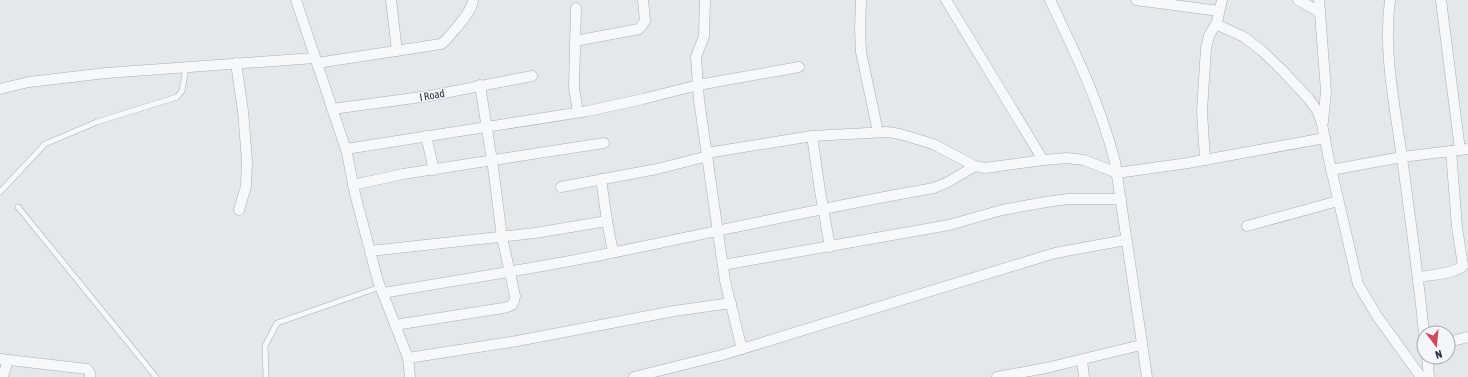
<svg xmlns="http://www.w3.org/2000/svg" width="1468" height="377" font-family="'Asap Condensed',sans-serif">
<rect width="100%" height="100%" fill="#e4e7ec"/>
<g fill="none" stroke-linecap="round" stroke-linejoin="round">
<defs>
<g id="lane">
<polyline points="0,192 45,144 97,122 177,97 182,91 186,68"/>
<polyline points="18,207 156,377"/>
<polyline points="266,377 265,346 277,323 380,287"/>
</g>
<g id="street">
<polyline points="296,0 347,153 355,194 378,281 408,358 410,377"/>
<polyline points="391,0 397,51"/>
<polyline points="705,0 704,36 696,57 699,100 725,281 742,349"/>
<polyline points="861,0 860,29 861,52 878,132"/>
<polyline points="946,0 1043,160"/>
<path d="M1050,0C1075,52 1101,106 1115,162L1147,377"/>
<polyline points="1136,0 1219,11"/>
<polyline points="1222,0 1217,22 1220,26 1244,37 1261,50 1281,69 1309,99 1318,112 1322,124 1329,160 1358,284 1377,316 1421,377"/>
<polyline points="1298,0 1320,12"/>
<polyline points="1319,0 1326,91 1323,122"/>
<path d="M1390,0C1383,52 1395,106 1402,158C1410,216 1418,274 1424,333"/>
<polyline points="1441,0 1460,150"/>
<polyline points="576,8 574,88 578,112"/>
<polyline points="575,41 639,29 645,21 643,0"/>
<polyline points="236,63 243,111 247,161 246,186 239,210"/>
<path d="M317,63L441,44L445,41C453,31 472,13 473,0"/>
<polyline points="0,89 29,82 106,73 315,58"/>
<polyline points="332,109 429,96 532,76"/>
<polyline points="426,136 434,170"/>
<polyline points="812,136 820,191 830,247"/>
<polyline points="346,149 588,111 643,99 698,85 799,67"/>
<polyline points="707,153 812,136 887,132 900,134 933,144 975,166 985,168 1043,160 1067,158 1084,160 1117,173 1188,163 1325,138"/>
<polyline points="1205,160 1202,111 1206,48 1209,36 1217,22"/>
<polyline points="1331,170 1402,157 1468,149"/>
<polyline points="601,179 607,221 613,252"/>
<polyline points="353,185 403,174 604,143"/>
<polyline points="561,187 657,169 708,156"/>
<polyline points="1247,226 1338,201"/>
<polyline points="370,251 535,233 607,221"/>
<polyline points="723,265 949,225 1002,210 1046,202 1068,199 1121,199"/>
<path d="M1418,277C1431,275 1453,274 1463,266L1457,227L1451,151"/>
<path d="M383,293C457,280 532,269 606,254C715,232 824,207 934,188L948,182L975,166"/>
<path d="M395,325L503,308C512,306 514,305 515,296L502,237L493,167L480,85"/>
<polyline points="1448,342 1468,337"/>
<polyline points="1427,357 1429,377"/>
<polyline points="408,358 517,341 674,311 731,303"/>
<polyline points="0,359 87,369 90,373 90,377"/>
<polyline points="1082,360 1084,377"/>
<polyline points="3,377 8,360"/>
<polyline points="634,377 722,355 1055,253 1126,240"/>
<polyline points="997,377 1046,368 1141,345"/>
</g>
</defs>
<use href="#lane" stroke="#a9aeb7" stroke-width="6"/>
<use href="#street" stroke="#a9aeb7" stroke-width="11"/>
<use href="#lane" stroke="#f7f8fa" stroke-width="5"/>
<use href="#street" stroke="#f7f8fa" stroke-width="10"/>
</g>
<g text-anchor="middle" stroke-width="3" stroke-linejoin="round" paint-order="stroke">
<g font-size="11" fill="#2b3445" stroke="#f4f6f9">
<text transform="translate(432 95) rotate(-10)" y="4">I Road</text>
</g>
</g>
<g transform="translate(1436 345) rotate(164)"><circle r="19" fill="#f4f6f9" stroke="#a4a8b1"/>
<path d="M0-3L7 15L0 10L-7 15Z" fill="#d1495b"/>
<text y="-6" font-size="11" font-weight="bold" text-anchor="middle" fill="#2b3445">N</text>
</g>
</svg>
